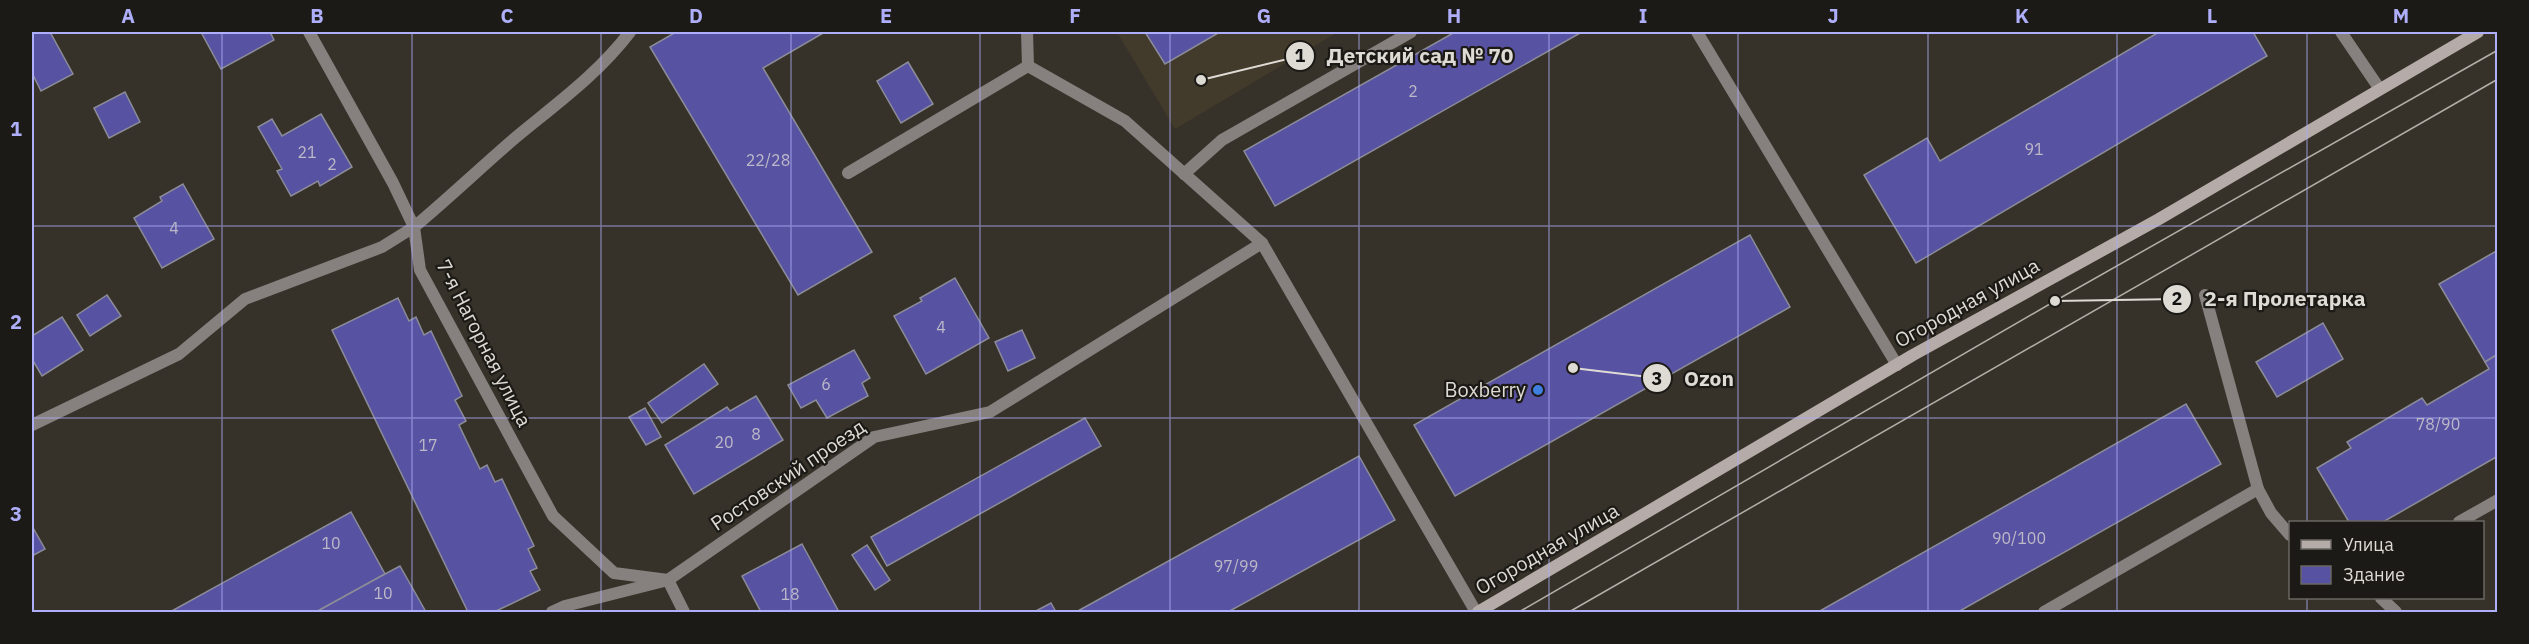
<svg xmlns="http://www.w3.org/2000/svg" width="2529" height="644" font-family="'IBM Plex Sans',sans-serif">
<rect width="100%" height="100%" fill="#373229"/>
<polygon fill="#423a2b" points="1117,32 1338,32 1175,129"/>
<g fill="#5852a2" stroke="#8b8c98" stroke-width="1.5">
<polygon points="32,32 50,32 73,74 41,91 32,73"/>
<polygon points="201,32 270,32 274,40 221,69"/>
<polygon points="676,32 825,32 763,68 872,252 798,295 650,47"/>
<polygon points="1145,32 1220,32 1165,64"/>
<polygon points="1455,32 1582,32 1275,206 1244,151"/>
<polygon points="2159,32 2253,32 2267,56 1916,263 1864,175 1927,138 1940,161"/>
<polygon points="908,62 933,104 901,123 877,81"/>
<polygon points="125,92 140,122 109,138 94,108"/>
<polygon points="321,114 352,167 320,186 318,181 291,196 277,171 282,169 258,127 272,119 282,136"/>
<polygon points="183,184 214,239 162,268 134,218 162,201 160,197"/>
<polygon points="1750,235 1790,307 1455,496 1414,425"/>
<polygon points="2498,250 2498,354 2485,362 2439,284"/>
<polygon points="955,278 989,338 926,374 894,316 922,301 920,298"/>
<polygon points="107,295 121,316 90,336 77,315"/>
<polygon points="398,298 409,321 416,317 424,335 431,331 462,396 455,400 466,421 459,425 480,469 487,465 495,482 502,479 534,546 528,549 537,568 530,571 540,590 494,612 468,612 332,330"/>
<polygon points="62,317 83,350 42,376 32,359 32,336"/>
<polygon points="2323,323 2343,359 2277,397 2256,362"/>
<polygon points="1022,330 1035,358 1008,371 995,342"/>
<polygon points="854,350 870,378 862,383 868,396 827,418 816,400 801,408 788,385"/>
<polygon points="2498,354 2498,456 2383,522 2349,522 2317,468 2351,448 2347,442 2422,398 2427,405 2489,369 2485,362"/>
<polygon points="704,364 718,384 662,423 648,403"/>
<polygon points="756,396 783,440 694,494 665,445 727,407 730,411"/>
<polygon points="2186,404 2221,464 1958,612 1818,612"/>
<polygon points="645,408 661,437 646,445 629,417"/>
<polygon points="1085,418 1101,446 887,566 871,537"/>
<polygon points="1359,456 1395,520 1228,612 1076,612"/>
<polygon points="351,512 385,574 316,612 170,612"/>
<polygon points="32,526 45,549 32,556"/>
<polygon points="802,544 839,612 761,612 742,576"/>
<polygon points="867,545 890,580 875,590 852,555"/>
<polygon points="400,566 426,612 316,612 385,574"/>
<polygon points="1051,603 1056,612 1034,612"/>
</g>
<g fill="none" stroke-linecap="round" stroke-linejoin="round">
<g stroke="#86807e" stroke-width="12">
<polyline points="1027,32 1028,66"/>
<polyline points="1697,32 1897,365"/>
<polyline points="848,173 1028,66 1125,121 1262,243 1476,612"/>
<polyline points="1184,174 1222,140 1411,32"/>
<path d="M414,227C449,198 481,167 515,138C556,104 597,75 630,32"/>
<polyline points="2258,489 2271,513 2290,535"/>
<polyline points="2459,522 2498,500"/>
<polyline points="2381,598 2396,612"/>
<polyline points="2044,612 2258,489 2205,295"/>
</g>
<g stroke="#86807e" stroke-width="12">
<polyline points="309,32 393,183 414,227 420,270 553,516 614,573 668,580 684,612"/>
<polyline points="2341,32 2379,88"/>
<polyline points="32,425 179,354 245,299 382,247 414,227"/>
<polyline points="552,612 565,606 668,580 874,437 990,412 1262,243"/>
</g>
<polyline stroke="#b5aba8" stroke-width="12" points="1478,612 1913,355 2159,219 2478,32"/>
<g stroke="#b3afa8" stroke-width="1.5">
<polyline points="1519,612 2055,301 2498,50"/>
<polyline points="1569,612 2498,79"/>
</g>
</g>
<path fill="none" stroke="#afaefa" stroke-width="1.5" stroke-opacity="0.55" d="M222,32V612M412,32V612M601,32V612M791,32V612M980,32V612M1170,32V612M1359,32V612M1549,32V612M1738,32V612M1928,32V612M2117,32V612M2307,32V522M32,226H2498M32,418H2498M2307,598V612"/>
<circle fill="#3f7fe0" stroke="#1c1a16" stroke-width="2" cx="1538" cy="390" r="6"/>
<g text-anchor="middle" stroke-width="4.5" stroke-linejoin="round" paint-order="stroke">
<g font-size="16" fill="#bcb9c8">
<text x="1413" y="97">2</text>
<text x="2034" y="155">91</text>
<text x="307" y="158">21</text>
<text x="768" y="166">22/28</text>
<text x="332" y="170">2</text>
<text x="174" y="234">4</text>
<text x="941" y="333">4</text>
<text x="826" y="390">6</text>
<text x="2438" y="430">78/90</text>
<text x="756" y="440">8</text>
<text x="724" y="448">20</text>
<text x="428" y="451">17</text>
<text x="2019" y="544">90/100</text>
<text x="331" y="549">10</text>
<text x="1236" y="572">97/99</text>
<text x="383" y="599">10</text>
<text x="790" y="600">18</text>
</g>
<g font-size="20" fill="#dedbd5" stroke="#1c1a16">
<text transform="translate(1967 303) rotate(-29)" y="7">Огородная улица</text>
<text transform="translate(484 343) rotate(63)" y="7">7-я Нагорная улица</text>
<text transform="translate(788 475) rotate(-34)" y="7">Ростовский проезд</text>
<text transform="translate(1547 549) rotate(-30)" y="7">Огородная улица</text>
</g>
<g font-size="20" fill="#dedbd5" stroke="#1c1a16" text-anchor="end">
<text x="1526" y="397">Boxberry</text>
</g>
</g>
<path fill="none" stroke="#dedbd5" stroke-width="2" d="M1201 80L1300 56M2055 301L2177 299M1573 368L1657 378"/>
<g fill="#dedbd5" stroke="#1c1a16" stroke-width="2">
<circle cx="1201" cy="80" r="6"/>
<circle cx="2055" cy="301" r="6"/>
<circle cx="1573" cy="368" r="6"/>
<circle cx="1300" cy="56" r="15"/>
<circle cx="2177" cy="299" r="15"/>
<circle cx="1657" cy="378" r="15"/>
</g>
<g font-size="18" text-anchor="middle" font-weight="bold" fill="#111">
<text x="1300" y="62">1</text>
<text x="2177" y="305">2</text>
<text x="1657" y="385">3</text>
</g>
<g font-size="21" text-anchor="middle" font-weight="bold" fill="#dedbd5" stroke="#1c1a16" stroke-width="4.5" stroke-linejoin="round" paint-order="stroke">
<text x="1420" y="63">Детский сад № 70</text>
<text x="2285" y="306">2-я Пролетарка</text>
<text x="1709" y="386">Ozon</text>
</g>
<rect width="2529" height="644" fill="none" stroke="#1c1a16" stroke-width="66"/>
<rect x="2289" y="521" width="195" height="78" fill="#1c1a16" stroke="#6a6762" stroke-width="1.5"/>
<rect x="2301" y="540" width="30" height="9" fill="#b5aba8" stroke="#6a6762" stroke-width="1.5"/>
<text x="2343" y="551" font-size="18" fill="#dedbd5">Улица</text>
<rect x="2301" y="566" width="30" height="18" fill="#5852a2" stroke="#6a6762" stroke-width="1.5"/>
<text x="2343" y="581" font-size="18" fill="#dedbd5">Здание</text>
<rect x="33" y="33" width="2463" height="578" fill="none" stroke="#afaefa" stroke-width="2"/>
<g font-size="20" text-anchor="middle" font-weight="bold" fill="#afaefa">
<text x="128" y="23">A</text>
<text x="317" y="23">B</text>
<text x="507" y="23">C</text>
<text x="696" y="23">D</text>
<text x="886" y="23">E</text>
<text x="1075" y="23">F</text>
<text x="1264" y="23">G</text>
<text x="1454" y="23">H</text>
<text x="1643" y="23">I</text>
<text x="1833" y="23">J</text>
<text x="2022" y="23">K</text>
<text x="2212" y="23">L</text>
<text x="2401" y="23">M</text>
<text x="16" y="136">1</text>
<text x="16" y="329">2</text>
<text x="16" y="521">3</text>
</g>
</svg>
